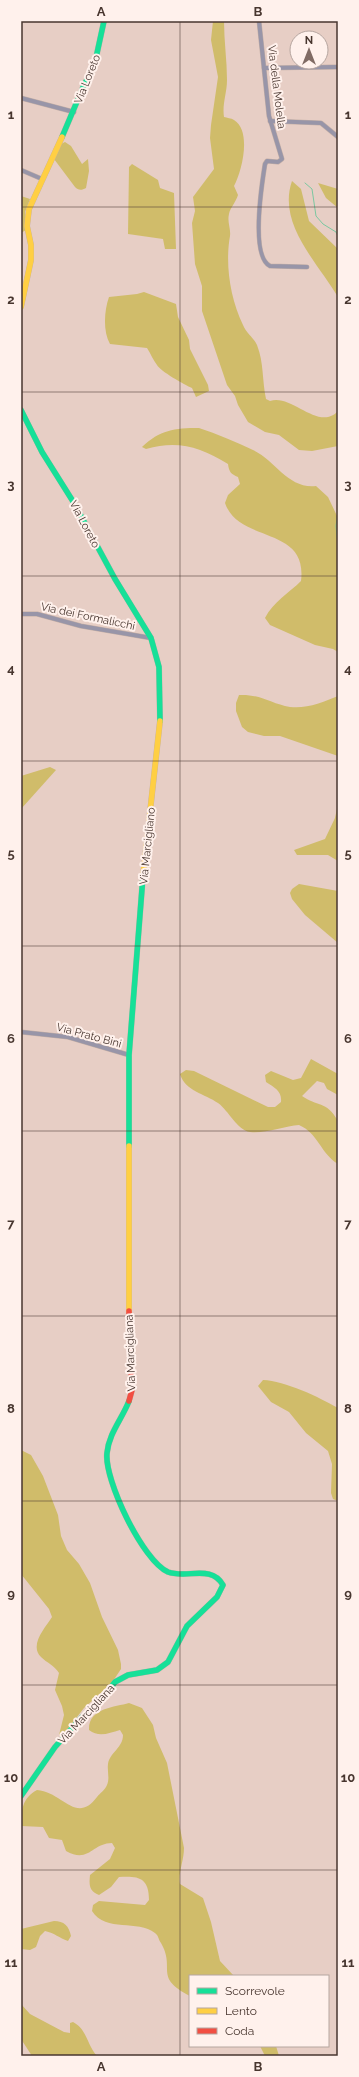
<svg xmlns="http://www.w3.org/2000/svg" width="359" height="2077" font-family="Raleway,sans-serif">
<rect width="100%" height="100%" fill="#e7cec5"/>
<g fill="#d0bc6a">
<path d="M213,21H224C224,41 227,61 227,80C227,93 222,104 224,117C227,118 231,118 234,120C252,131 242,171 234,186L238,195C236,202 230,208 229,214C227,222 231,229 230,236C225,264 230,298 243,325C246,333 254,338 257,345C264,363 262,380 266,399L270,401C291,393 319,432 338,411V446L312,451L299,450L279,435L265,432L248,422L238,405L235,396L227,385L202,311V286L195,264L192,223L195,211L193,197L214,169L210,138L211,125L218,77L211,40Z"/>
<path d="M65,142L71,146L82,164L88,159L89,171L86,188C81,191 78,190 75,187L54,159L61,144Z"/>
<polygon points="132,164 158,180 160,188 174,193 176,249 165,249 163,239 128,234 129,167"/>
<path d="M292,181L301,189L309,221L338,249V297C318,263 277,224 292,181Z"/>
<polygon points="318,183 338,189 338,208 326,198"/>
<polygon points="21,196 30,199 25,212 26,230 21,233"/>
<path d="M144,292L176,304L178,317L189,340L190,349L208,385L209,391L196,397L192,388C185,385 160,371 157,365C153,360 151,354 147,348L110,344C103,332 104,311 109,297L137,294Z"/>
<path d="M199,428C217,434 236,442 253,450C276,461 288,489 316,486L328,497L338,518V652L333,649L315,645L270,625L265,618C273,602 289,593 301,581C308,525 239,544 225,503L228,495L240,484L238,477C231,474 229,472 228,464C200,447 178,440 146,449L142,447C160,430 174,428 199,428Z"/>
<path d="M239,695C261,694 271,704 290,707C307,709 323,702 338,696V756L280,736H264L248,732L242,727L236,711V703Z"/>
<polygon points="50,767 56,770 21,809 21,776"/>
<polygon points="338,804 338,861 328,855 297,855 294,850 325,839 335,818"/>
<polygon points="299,884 338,891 338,943 305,915 292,899 290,893 292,889"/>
<path d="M311,1059L338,1074V1095L327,1089L324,1083L317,1081L302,1096C317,1107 326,1100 338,1121V1164C321,1154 318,1133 299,1125C285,1126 264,1134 250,1132C237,1130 229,1111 218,1103C205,1094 185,1091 180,1074L186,1070L194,1071L268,1107H275L281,1102C282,1091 275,1088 266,1082L265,1075L271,1071L293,1080L301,1078Z"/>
<path d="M263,1380C285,1381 319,1397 338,1408V1501L333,1499L331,1493L332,1464L328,1451L306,1433L289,1412L271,1402L258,1386Z"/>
<path d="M21,1450L31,1455L43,1476L58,1515L61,1536L67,1550L79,1564L90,1583L102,1617L118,1650L121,1664V1669L111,1684L84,1708L66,1731L59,1735L64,1715L62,1706L55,1690L59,1673C54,1665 47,1663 41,1657C29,1645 45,1628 52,1617L49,1609L21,1574Z"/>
<path d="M129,1703L142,1708L153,1725L156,1738L167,1763L184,1848C184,1861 178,1872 180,1884L203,1898L211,1922L220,1961L234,1976H190V1996C153,1977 176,1969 161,1943C158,1939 159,1936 155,1933C138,1919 106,1933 92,1911L93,1905L99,1901L145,1905L149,1900C149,1877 138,1876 119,1877L111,1887L99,1895C89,1891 89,1885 90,1875L110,1859L115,1848L112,1843C92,1843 89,1864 66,1851L62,1840L49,1838L43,1827L21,1826C21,1811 22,1798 37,1790C63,1792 76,1825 97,1797C100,1793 105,1790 107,1785C110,1778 107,1771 108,1764C110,1752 123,1748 123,1735L120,1730C109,1733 99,1738 89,1730C88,1708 115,1707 129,1703Z"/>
<path d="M54,1921C64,1921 69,1926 71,1936L68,1941C59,1938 55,1933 45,1931L40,1936L36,1947L30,1950L21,1949V1929Z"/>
<path d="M21,2004L30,2014L64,2032L70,2033V2023L73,2022C87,2029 87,2045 97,2056H32L21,2039Z"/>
<polygon points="260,2046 276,2046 279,2056 265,2056"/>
</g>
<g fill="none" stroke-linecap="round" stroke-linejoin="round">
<g stroke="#7bc8a1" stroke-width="1">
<polyline points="305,183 312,189 316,216 323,224 336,232 338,236"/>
<polyline points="338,485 338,492"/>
<polyline points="338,512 336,526 338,545"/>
</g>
<defs>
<g id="street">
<path d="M259,21L269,116L282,159L278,162L267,161L265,164C262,183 250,256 270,266L307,267"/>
<polyline points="264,68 338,67"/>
<polyline points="21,98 74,112"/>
<polyline points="270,121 321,123 338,137"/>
<polyline points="21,170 42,179"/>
<polyline points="21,614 37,614 81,626 151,638"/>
<polyline points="21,1032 68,1037 129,1055"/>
</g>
<g id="fast">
<polyline points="62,137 84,85 94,67 104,21"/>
<polyline points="21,410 42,452 74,503 115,579 151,638 159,667 160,721"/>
<polyline points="129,1146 129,1055 143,876"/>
<path d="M21,1796L55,1747L81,1718L101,1700L115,1682L128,1675L157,1670L168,1662L187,1626L217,1597L223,1585C211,1564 187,1579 168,1572C143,1561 104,1480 107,1453C109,1433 122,1419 129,1401"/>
</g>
<g id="slow">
<polyline points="21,307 31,260 31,245 27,226 29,209 62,137"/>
<polyline points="143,876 160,721"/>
<polyline points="129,1146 129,1311"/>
</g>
<polyline id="jam" points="129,1311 132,1390 129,1401"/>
</defs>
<use href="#street" stroke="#c2aea6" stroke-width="5"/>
<use href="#fast" stroke="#c2aea6" stroke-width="6"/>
<use href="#slow" stroke="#c2aea6" stroke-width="6"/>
<use href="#jam" stroke="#c2aea6" stroke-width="6"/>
<use href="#street" stroke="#9895a8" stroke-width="4"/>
<use href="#fast" stroke="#16e098" stroke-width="5.5"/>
<use href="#slow" stroke="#ffcf43" stroke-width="5.5"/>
<use href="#jam" stroke="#f24e42" stroke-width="5.5"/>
</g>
<path fill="none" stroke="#48362f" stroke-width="1" stroke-opacity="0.55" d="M180,21V2056M21,207H338M21,392H338M21,576H338M21,761H338M21,946H338M21,1131H338M21,1316H338M21,1501H338M21,1685H338M21,1870H338"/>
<g text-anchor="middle" stroke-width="4" stroke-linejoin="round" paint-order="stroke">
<g font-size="11" fill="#48362f" stroke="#fff1ec">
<text transform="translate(87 79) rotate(-68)" y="4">Via Loreto</text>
<text transform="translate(277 87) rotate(83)" y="4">Via della Molella</text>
<text transform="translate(85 524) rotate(62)" y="4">Via Loreto</text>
<text transform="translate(88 616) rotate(12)" y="4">Via dei Formalicchi</text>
<text transform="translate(147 846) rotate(-84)" y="4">Via Marcigliano</text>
<text transform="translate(89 1035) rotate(15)" y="4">Via Prato Bini</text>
<text transform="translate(130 1353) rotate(-92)" y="4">Via Marcigliana</text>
<text transform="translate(86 1714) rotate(-47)" y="4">Via Marcigliana</text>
</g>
</g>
<rect width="359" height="2077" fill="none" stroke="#fff1ec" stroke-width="44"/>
<rect x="189" y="1975" width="140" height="72" fill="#fff1ec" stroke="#b6a6a0"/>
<rect x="197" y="1988" width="20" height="6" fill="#16e098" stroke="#b6a6a0"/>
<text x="225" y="1995" font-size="12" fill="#48362f">Scorrevole</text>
<rect x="197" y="2008" width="20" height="6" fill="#ffcf43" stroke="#b6a6a0"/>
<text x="225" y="2015" font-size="12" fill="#48362f">Lento</text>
<rect x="197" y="2028" width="20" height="6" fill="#f24e42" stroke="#b6a6a0"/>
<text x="225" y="2035" font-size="12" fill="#48362f">Coda</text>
<g transform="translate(309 50)"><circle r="19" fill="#fff1ec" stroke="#b6a6a0"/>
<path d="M0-3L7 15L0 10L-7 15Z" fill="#806b64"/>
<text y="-6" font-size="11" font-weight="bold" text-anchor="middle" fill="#48362f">N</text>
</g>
<rect x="22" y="22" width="315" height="2033" fill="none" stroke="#48362f" stroke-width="1.5"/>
<g font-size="13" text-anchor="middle" font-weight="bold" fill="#48362f">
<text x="101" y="16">A</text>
<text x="258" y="16">B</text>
<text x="11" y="119">1</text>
<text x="348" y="119">1</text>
<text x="11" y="304">2</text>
<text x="348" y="304">2</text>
<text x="11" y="489">3</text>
<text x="348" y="489">3</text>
<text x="11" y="673">4</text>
<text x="348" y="673">4</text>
<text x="11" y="858">5</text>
<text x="348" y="858">5</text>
<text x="11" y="1043">6</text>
<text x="348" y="1043">6</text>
<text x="11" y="1228">7</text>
<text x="348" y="1228">7</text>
<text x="11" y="1413">8</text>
<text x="348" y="1413">8</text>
<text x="11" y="1598">9</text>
<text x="348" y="1598">9</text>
<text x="11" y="1782">10</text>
<text x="348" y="1782">10</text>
<text x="11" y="1967">11</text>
<text x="348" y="1967">11</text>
<text x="101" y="2071">A</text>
<text x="258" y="2071">B</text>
</g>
</svg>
